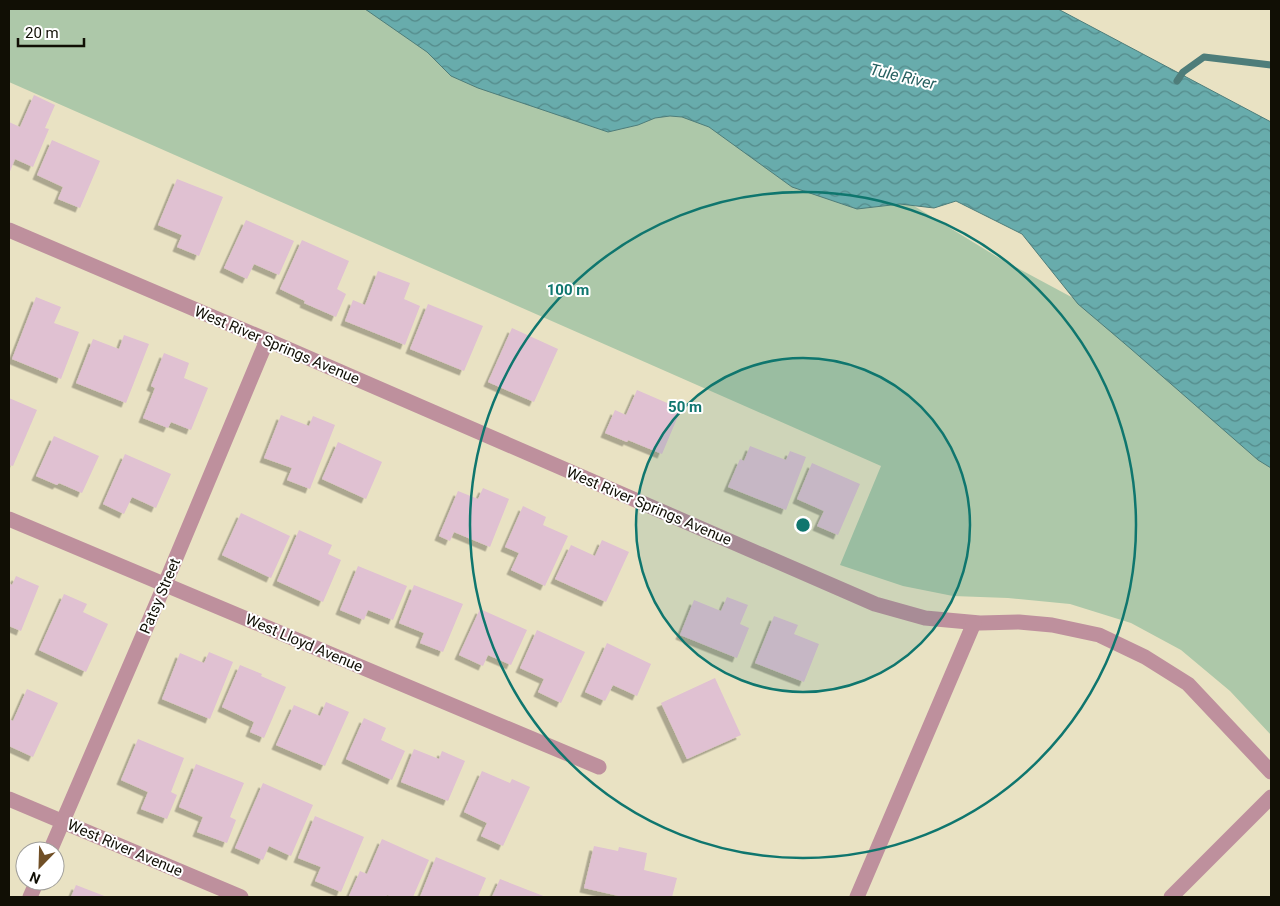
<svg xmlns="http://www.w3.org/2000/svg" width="1280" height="906" font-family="Roboto,sans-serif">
<defs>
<pattern id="water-waves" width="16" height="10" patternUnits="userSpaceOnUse" patternTransform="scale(1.25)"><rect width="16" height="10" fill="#68acac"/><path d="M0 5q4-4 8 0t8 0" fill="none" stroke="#548a8a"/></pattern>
<filter id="shadow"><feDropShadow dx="-4.5" dy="4.5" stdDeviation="0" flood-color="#0004"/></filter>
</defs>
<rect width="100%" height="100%" fill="#e9e2c3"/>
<polygon fill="#adc8a9" points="9,9 495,9 756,109 999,258 1250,393 1271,407 1271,735 1230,691 1181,650 1131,623 1070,604 1008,598 953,596 903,586 840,565 881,466 9,82"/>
<polygon fill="url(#water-waves)" stroke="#4e7d7a" points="365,9 1058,9 1271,122 1271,468 1258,460 1131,349 1078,304 1022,234 956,201 934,208 900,204 857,209 792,187 709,127 682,117 670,116 655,118 638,125 608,132 478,88 451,76 427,52"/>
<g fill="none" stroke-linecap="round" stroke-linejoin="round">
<polyline stroke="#4e7d7a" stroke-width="7" points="1177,81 1183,72 1204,57 1271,65"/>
</g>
<g fill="#e0c1d2" filter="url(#shadow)">
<polygon points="34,95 55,105 45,128 49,129 33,167 15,159 9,174 9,122 20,127"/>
<polygon points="52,140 100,161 80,208 58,199 63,187 37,175"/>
<polygon points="177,179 223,197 199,256 177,247 182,235 158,225"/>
<polygon points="246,220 294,241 279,275 254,264 247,279 224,268"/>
<polygon points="302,240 349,261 337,289 346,294 336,317 304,303 305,301 280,289"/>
<polygon points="378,271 410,283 404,299 420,306 405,345 345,321 353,300 365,305"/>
<polygon points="36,297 61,307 54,323 79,332 61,379 12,359"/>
<polygon points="428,304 483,326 464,371 410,349"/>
<polygon points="512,328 558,349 534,402 488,382"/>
<polygon points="124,335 149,344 126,403 76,383 93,339 119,349"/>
<polygon points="164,353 189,363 184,378 208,388 191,430 171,422 168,428 143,418 155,388 151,386"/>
<polygon points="637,390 681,409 662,454 628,440 627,442 605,433 615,410 626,415"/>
<polygon points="9,398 37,410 13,466 9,465"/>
<polygon points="281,415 309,426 313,416 335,425 310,489 287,480 292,468 264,458"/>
<polygon points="54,436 99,456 82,493 59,483 57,485 36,476"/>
<polygon points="338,442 382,462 366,499 322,479"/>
<polygon points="750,446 786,460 790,451 806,457 786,510 728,487 740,459 744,461"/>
<polygon points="125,454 171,474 156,508 132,497 124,514 103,504"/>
<polygon points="812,463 860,484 838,535 817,526 824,511 797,499"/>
<polygon points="483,488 509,499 490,547 454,532 450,541 439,536 458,491 478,499"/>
<polygon points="523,506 546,517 543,525 568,536 545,586 511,570 519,553 505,547"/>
<polygon points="241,513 290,536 271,578 222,555"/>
<polygon points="299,530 332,545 328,554 341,560 323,602 277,581"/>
<polygon points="602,540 629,552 606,602 555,579 571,545 595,556"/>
<polygon points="358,566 407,586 393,620 368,610 364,620 340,610"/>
<polygon points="16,576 39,586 21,631 9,626 9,583 12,585"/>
<polygon points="414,585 463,604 443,652 420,643 424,633 399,623"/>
<polygon points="64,594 87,604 83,612 108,624 86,672 39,650"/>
<polygon points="727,597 748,605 740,624 749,628 737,658 680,635 694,600 721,611"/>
<polygon points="480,609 527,630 511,665 488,655 483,666 459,655"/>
<polygon points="774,616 798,625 794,634 819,644 804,682 755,663"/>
<polygon points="537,630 585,652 561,703 538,692 544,679 520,668"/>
<polygon points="607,643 651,664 637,696 613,685 605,701 585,692"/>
<polygon points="209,652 233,662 210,719 162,699 180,653 204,663"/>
<polygon points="240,665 262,674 261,676 286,687 264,738 250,732 254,722 222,707"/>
<polygon points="715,678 741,735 687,759 661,703"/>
<polygon points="27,689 58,703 33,757 9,746 9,719 13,721"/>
<polygon points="326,702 349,712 325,766 276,745 294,705 320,716"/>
<polygon points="364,718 386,728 381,740 405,751 392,780 346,759"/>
<polygon points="138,739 184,758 171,792 177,795 167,819 141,809 148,792 121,780"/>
<polygon points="414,749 439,759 442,751 465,761 448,801 401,782"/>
<polygon points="196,764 244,783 230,817 236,820 227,843 197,832 203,817 179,807"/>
<polygon points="482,771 510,783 512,779 530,787 503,846 481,836 487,823 464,812"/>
<polygon points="263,783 313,805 291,856 269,846 263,860 235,848"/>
<polygon points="315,816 364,837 341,892 315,881 321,867 298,858"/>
<polygon points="382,839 429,860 413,897 392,897 387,895 386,897 352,897 349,896 360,871 367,874"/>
<polygon points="594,846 618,851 619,847 647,853 644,870 677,878 672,897 623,897 584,888"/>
<polygon points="436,857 486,878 478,897 420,897"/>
<polygon points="500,879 546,897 492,897"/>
<polygon points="76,885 107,897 71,897"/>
</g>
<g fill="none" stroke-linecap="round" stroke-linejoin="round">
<g stroke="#be909d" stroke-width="15">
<polyline points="9,230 267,340 875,604 925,618 980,623 1019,622 1052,625 1099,635 1145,657 1188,684 1271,772"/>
<polyline points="9,519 599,767"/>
<polyline points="9,799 241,897"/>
<polyline points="50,851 165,584 267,340"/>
<polyline points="30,897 37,881"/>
<polyline points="857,897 974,623"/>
<polyline points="1171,897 1271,797"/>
</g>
</g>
<circle cx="803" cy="525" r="167" fill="#0f766e" fill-opacity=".12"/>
<g fill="none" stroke="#0f766e" stroke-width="2.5">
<circle cx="803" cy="525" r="167"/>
<circle cx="803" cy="525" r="333"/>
</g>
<g text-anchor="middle" stroke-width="4" stroke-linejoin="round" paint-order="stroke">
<g font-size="15" fill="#110f05" stroke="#fff">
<text transform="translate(277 345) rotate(23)" y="5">West River Springs Avenue</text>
<text transform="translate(649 506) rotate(23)" y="5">West River Springs Avenue</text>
<text transform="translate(160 596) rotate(-67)" y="5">Patsy Street</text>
<text transform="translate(304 643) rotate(23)" y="5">West Lloyd Avenue</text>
<text transform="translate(125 848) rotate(23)" y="5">West River Avenue</text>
</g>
<g font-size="16" font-style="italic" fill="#276161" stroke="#fff">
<text transform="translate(903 76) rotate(13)" y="6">Tule River</text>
</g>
</g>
<circle cx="803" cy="525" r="8" fill="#0f766e" stroke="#fff" stroke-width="2.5"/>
<g font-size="15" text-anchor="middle" font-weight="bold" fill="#0f766e" stroke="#fff" stroke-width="4" stroke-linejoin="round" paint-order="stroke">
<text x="568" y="295">100 m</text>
<text x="685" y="412">50 m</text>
</g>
<rect width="1280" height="906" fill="none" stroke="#110f05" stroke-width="20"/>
<g transform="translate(40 866) rotate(203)"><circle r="24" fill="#ffffff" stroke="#a09f9b"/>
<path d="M0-4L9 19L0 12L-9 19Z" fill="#704f26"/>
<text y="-8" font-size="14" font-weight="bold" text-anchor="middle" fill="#110f05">N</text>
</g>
<path d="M18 38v8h66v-8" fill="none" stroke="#110f05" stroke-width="2.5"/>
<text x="25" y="38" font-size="15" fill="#110f05" stroke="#ffffff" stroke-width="4" paint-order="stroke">20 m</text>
</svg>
